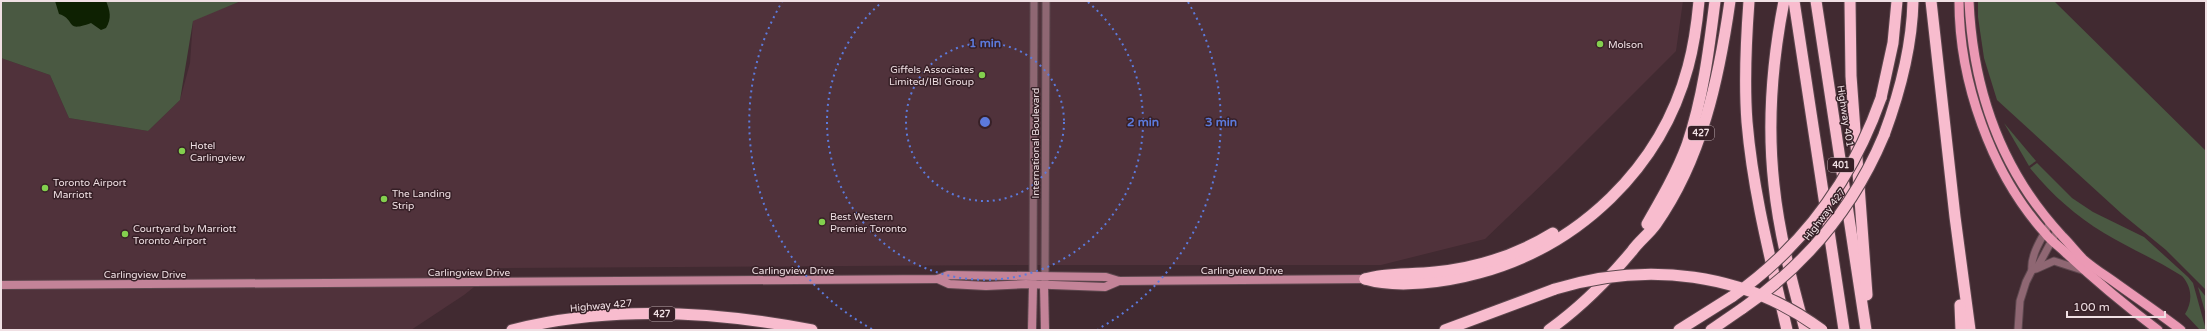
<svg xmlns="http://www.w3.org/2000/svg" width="2207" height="331" font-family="'Varela Round',sans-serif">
<rect width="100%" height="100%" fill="#412a31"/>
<polygon fill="#50323b" points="241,1 1683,1 1676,51 1557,170 1485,239 1381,265 1021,265 498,268 464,295 411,330 1,330 1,58 50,75 69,118 148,131 180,100 190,63 193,20"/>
<g fill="#4a5942">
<polygon points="1,1 241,1 193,21 180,100 148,131 69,118 50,75 1,58"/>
<polygon points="1978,1 2054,1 2206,151 2206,290 2166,250 2122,214 1997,100 1984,58 1978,17"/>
<polygon points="2004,123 2036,161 2029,166"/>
<path d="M2037,163L2072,198L2093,212L2144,237L2188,277L2193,283L2206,330H2200L2185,314C2193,301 2192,287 2182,276C2157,260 2129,248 2104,233C2075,215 2051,194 2030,168Z"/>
<polygon points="2198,287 2206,297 2206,315"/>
</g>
<path fill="#0e2102" d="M55,1H106C110,11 112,18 106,28L101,30L91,23C64,33 77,20 59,14Z"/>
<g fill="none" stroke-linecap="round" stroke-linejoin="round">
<defs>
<g id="tertiary">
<polyline points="2036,269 2054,261 2082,270"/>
<path d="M2032,270C2030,255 2043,236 2050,223"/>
<polyline points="1033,281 1034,1"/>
<polyline points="1045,281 1046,1"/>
<polyline points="2018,330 2020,301 2026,282 2032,270 2038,266 2057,231"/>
</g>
<g id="secondary">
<polyline points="938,279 949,284 986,286 1026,284 1105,287 1119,281"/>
<polyline points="1,285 938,279 948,275 1106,277 1119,281 1365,279"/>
<polyline points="1044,285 1045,330"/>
<polyline points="1032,330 1033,285"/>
</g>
<g id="primary">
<path d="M1959,1C1959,81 1991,173 2045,233C2051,241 2060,247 2067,254C2096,281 2126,306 2158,330"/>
<path d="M1969,1C1973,90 2001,171 2063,237C2070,244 2076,252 2083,259C2092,267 2103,274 2113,281C2135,297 2159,313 2181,330"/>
</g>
<g id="motorway">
<path d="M1749,1C1746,41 1744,82 1747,122C1753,193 1771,261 1787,330"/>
<path d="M1784,1C1772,62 1767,123 1774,185C1779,234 1792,282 1805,330"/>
<polyline points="1794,1 1844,330"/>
<polyline points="1816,1 1866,330"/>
<polyline points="1850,1 1851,76 1867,295"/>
<polyline points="1931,1 1955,217 1970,330"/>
<polyline points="1881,98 1893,43 1897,1"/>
<path d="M1884,135C1900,92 1912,47 1913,1"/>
<path d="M1647,224C1662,198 1677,172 1687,145C1703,98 1709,49 1715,1"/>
<path d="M1365,279C1398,289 1446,282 1479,273C1579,246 1661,168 1688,67C1694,45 1697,23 1699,1"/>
<path d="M1365,279C1388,272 1411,275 1435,272C1476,268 1517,255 1553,233"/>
<polyline points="1960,305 1961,330"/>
<path d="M512,330C610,305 714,311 812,330"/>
<polyline points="1445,330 1555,289"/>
<path d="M1549,330C1581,307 1607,281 1632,251C1639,241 1649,234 1656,224C1702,159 1719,78 1730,1"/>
<polyline points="1679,330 1733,296"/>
<polyline points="1711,330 1743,308"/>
</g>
</defs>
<use href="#tertiary" stroke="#5d474e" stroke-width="9"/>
<use href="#secondary" stroke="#5d474e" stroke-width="10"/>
<use href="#primary" stroke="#5d474e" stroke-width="11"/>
<use href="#motorway" stroke="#5d474e" stroke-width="13"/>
<use href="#tertiary" stroke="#8f6773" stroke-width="7"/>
<use href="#secondary" stroke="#c38398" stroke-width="8"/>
<use href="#primary" stroke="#eb99b4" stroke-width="9"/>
<use href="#motorway" stroke="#f8bcce" stroke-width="11"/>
<defs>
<g id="motorway-bridge">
<path d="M1555,289C1647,261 1744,272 1822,330"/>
<path d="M1733,296C1804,246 1852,180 1881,98"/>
<path d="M1743,308C1807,264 1854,207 1884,135"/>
</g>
</defs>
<use href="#motorway-bridge" stroke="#5d474e" stroke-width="13" stroke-linecap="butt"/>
<use href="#motorway-bridge" stroke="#f8bcce" stroke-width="11"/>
</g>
<g fill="none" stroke="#5c7adc" stroke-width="2" stroke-dasharray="2 4">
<circle cx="985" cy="122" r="79"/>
<path d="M1088 2A158 158 0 1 1 882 2"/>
<path d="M872 329A236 236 0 0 1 782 2M1188 2A236 236 0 0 1 1098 329"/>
</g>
<g fill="#83d04e" stroke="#372027" stroke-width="1.5">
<circle cx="1600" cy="44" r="4"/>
<circle cx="982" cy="75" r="4"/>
<circle cx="182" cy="151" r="4"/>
<circle cx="45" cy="188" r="4"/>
<circle cx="384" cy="199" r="4"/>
<circle cx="822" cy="222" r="4"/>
<circle cx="125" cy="234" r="4"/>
</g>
<g text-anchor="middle" stroke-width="3" stroke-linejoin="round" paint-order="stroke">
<g fill="#372027" stroke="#b8a6ab" stroke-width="1">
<rect x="1688" y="126" width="26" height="14" rx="3"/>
<rect x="1828" y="158" width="26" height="14" rx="3"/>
<rect x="649" y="307" width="26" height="14" rx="3"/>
</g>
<g font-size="9" font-weight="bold" fill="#f0e0e4">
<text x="1701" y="136">427</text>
<text x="1841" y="168">401</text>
<text x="662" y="317">427</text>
</g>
<g font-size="10" fill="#f0e0e4" stroke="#372027" text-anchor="start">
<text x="1608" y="48">Molson</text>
<text x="974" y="73" text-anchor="end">Giffels Associates<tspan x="974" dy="12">Limited/IBI Group</tspan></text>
<text x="190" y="149">Hotel<tspan x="190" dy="12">Carlingview</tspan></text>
<text x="53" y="186">Toronto Airport<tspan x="53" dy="12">Marriott</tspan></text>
<text x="392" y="197">The Landing<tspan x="392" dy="12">Strip</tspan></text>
<text x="830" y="220">Best Western<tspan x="830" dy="12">Premier Toronto</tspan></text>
<text x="133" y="232">Courtyard by Marriott<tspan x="133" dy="12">Toronto Airport</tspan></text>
</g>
<g font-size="10" fill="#f0e0e4" stroke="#372027">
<text transform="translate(1846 116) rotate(81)" y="4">Highway 401</text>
<text transform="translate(1035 143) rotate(-90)" y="4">International Boulevard</text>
<text transform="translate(1824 214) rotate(-53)" y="4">Highway 427</text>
<text x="793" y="274">Carlingview Drive</text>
<text x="1242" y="274">Carlingview Drive</text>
<text x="469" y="276">Carlingview Drive</text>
<text x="145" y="278">Carlingview Drive</text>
<text transform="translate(601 305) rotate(-5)" y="4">Highway 427</text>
</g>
</g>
<circle cx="985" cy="122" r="6" fill="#5c7adc" stroke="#372027" stroke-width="2"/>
<g font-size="12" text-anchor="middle" font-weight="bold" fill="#5c7adc" stroke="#372027" stroke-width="3" stroke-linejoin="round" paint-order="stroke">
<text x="985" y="47">1 min</text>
<text x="1143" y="126">2 min</text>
<text x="1221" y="126">3 min</text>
</g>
<rect width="2207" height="331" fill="none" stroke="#f0e0e4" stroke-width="4"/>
<path d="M2067 311v6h98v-6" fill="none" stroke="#f0e0e4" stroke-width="2"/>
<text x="2073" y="311" font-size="12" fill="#f0e0e4" stroke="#372027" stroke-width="3" paint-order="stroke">100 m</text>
</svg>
